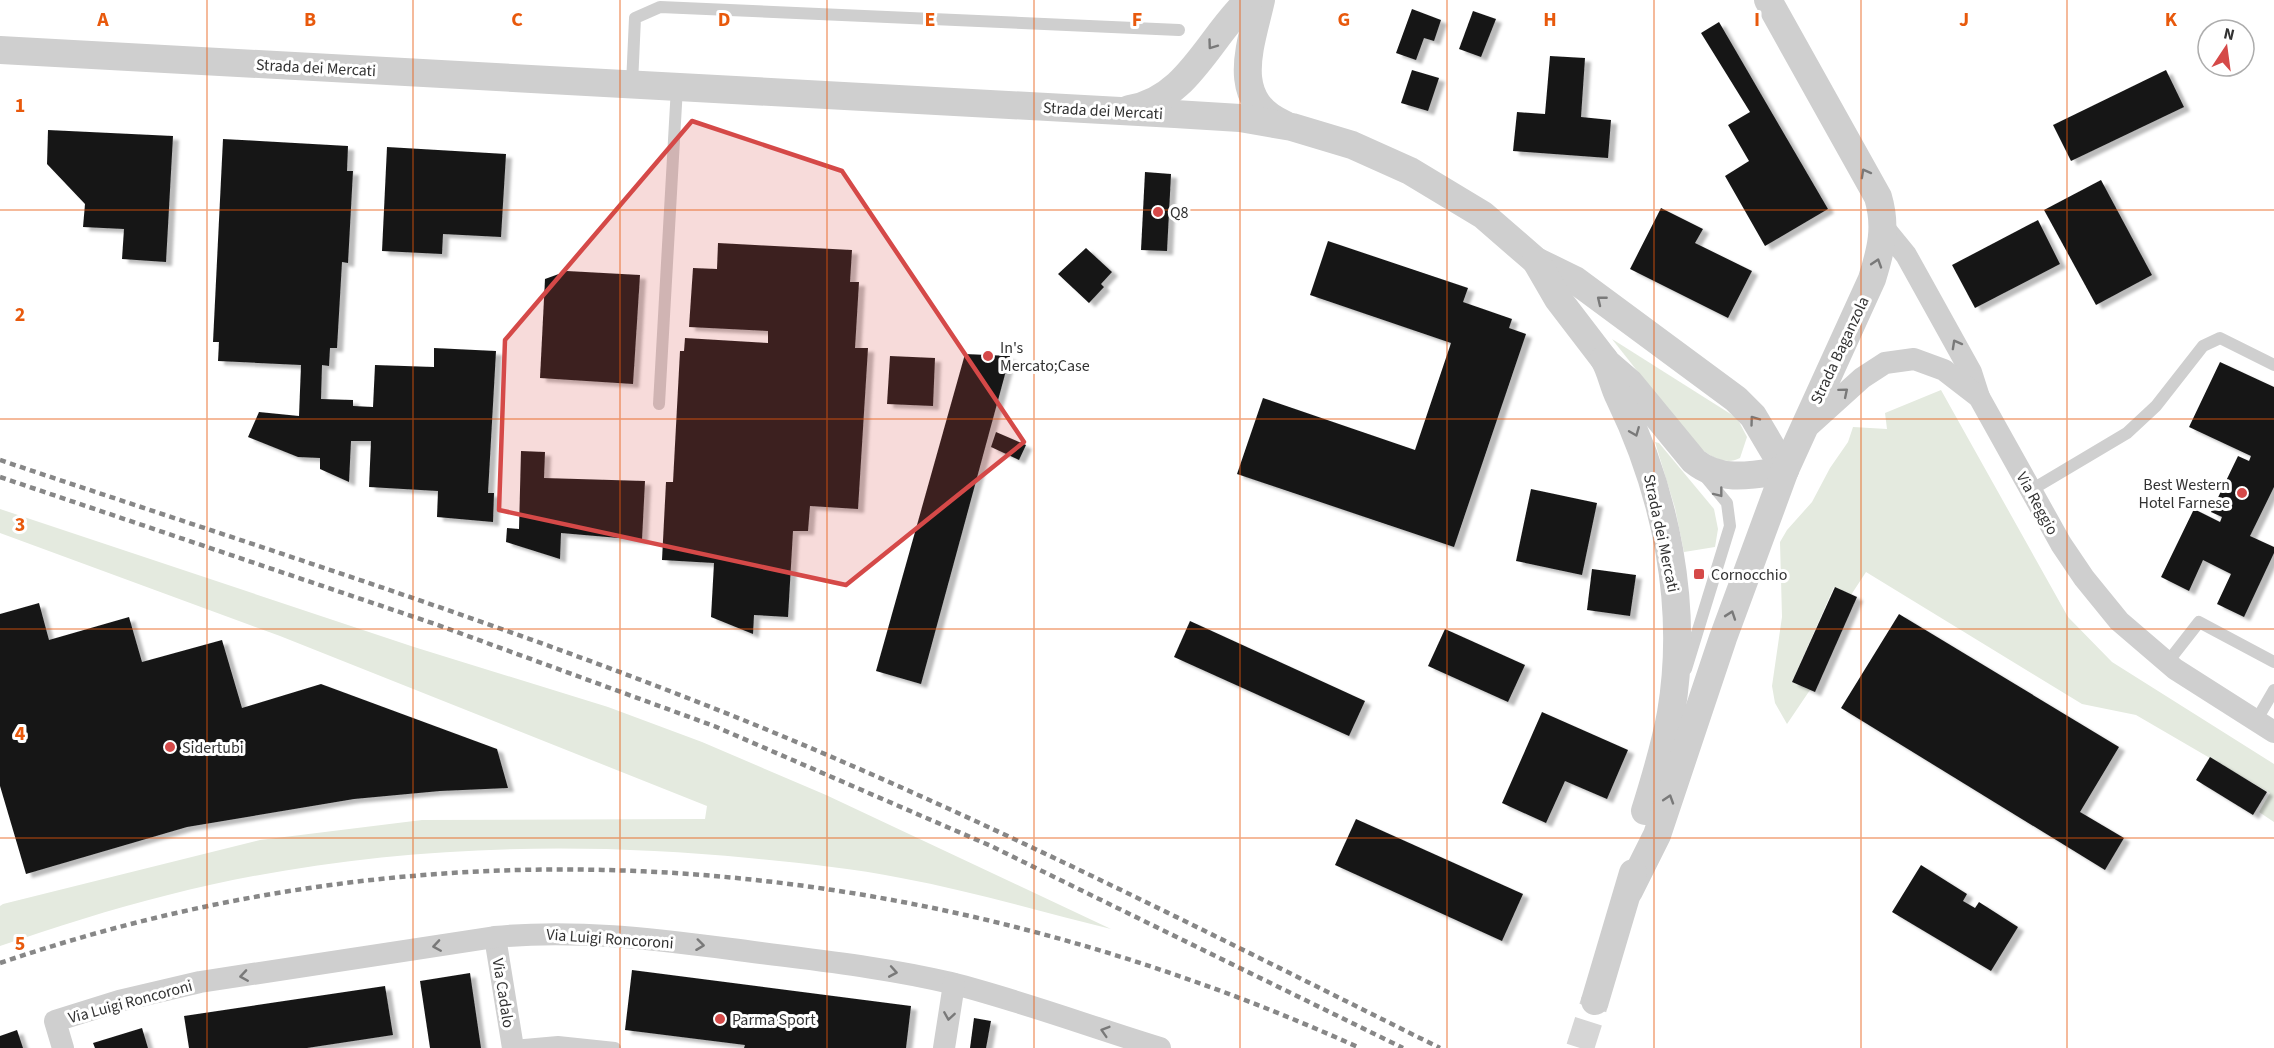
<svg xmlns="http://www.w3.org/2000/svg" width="2274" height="1048" font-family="'Source Sans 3',sans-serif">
<defs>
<filter id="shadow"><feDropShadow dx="6" dy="4" stdDeviation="1.5" flood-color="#0004"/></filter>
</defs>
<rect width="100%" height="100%" fill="#fff"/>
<g fill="#e4eadf">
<path d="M1612,339L1737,418L1747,437L1740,458C1724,467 1707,454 1695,444Z"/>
<polygon points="1941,390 2068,617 2112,662 2274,764 2274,822 2259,812 2270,793 2136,715 2082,704 1866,572 1851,595 1834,587 1792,682 1810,690 1787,724 1775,703 1772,686 1782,617 1780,542 1787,530 1812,502 1830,468 1848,442 1853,427 1887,429 1885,413"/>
<polygon points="1655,442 1659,443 1714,509 1718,529 1715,547 1684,552 1675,508"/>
<path d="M0,509L414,647L608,707L702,742L826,795L1111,929C1041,912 971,891 901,878C851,868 799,863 749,858C556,839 357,847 168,895C111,909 56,927 0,946V906L3,904L260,840L422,820L705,819L707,806L280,636L0,533Z"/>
</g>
<g fill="#191919" filter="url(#shadow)">
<polygon points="1412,9 1441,20 1434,41 1424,38 1416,60 1396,53"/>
<polygon points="1473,11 1496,19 1481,57 1459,49"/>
<polygon points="1719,22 1828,209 1765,246 1725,176 1749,161 1728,125 1750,112 1701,33"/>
<polygon points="1550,56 1585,58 1581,117 1611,120 1608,158 1513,151 1517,112 1545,114"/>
<polygon points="1412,70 1439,78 1428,111 1401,103"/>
<polygon points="2166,70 2184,107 2071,161 2053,125"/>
<polygon points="48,130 173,136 166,262 122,259 124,229 83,227 85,204 47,164"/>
<polygon points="223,139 348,146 347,171 353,171 348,263 342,262 337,348 330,348 329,366 322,365 321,399 353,400 353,406 373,407 375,365 434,367 434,348 496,351 488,493 494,493 493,522 437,517 438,491 369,487 371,441 351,441 349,482 320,469 320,458 298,457 248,437 259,412 299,416 301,365 218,361 219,342 213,342"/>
<polygon points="387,147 506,154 501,237 443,234 442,254 382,251"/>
<polygon points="1145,172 1171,174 1167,251 1141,250"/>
<polygon points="2101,180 2152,275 2096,305 2044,210"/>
<polygon points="1661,208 1703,229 1695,243 1752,271 1728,318 1630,269"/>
<polygon points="2038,220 2060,264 1975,308 1952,265"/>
<polygon points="1328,241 1468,288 1463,302 1512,319 1509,328 1526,334 1454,547 1237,474 1263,398 1415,450 1451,343 1310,295"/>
<polygon points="718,243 852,250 850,282 859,282 855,348 868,348 858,509 810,506 808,531 793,531 788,617 754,615 753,634 711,617 714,563 662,560 666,482 673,482 680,351 684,351 685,338 768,343 768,331 689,327 693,268 717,269"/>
<polygon points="1086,248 1112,272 1101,284 1104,287 1089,303 1058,274"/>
<polygon points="567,271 640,275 633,384 540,378 545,279"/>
<polygon points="965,354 1010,356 921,684 876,671"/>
<polygon points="890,356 935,358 933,406 887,404"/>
<polygon points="2220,362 2274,387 2274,487 2250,536 2274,547 2274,553 2244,617 2217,604 2231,574 2203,560 2189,591 2161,577 2194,509 2220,522 2222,517 2211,512 2238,456 2249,461 2251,456 2189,427"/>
<polygon points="996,432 1026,445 1019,460 991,447"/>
<polygon points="521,451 545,452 544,478 645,481 642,540 561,533 560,559 506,542 507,528 519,529"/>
<polygon points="1531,489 1597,503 1582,575 1516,561"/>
<polygon points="1592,569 1636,575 1630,616 1587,610"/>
<polygon points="1835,587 1857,597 1815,692 1792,682"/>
<polygon points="39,603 49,640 129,617 142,662 222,640 242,708 321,684 497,749 508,788 440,791 354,799 187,827 26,874 0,786 0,614"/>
<polygon points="1899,614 2119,747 2080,812 2124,838 2105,870 1841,708"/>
<polygon points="1190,621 1365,701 1349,736 1174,657"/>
<polygon points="1445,629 1525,665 1508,702 1428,666"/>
<polygon points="1542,712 1628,750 1607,799 1565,781 1546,823 1502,803"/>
<polygon points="2210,757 2267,792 2253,815 2196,780"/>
<polygon points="1356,819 1523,894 1502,941 1335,865"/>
<polygon points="1921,865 1967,894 1963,901 1975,908 1979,902 2018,927 1991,971 1892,912"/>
<polygon points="632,970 911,1006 906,1048 744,1048 745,1045 625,1030"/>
<polygon points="470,973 481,1048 430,1048 420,981"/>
<polygon points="385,986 393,1035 307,1048 189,1048 184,1016"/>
<polygon points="974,1018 991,1021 986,1048 970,1048"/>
<polygon points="142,1028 148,1048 95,1048 93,1043"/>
<polygon points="17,1030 23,1048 0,1048 0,1036"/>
</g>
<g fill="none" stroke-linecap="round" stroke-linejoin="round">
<polyline stroke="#d6d6d6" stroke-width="28" stroke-dasharray="28 14" stroke-linecap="butt" points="1580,1048 1595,1001"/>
<g stroke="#cfcfcf" stroke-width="12">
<polyline points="632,84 635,18 660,7 1179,30"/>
<polyline points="659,404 677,87"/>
<polyline points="2031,490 2127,433 2156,406 2203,346 2220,338 2274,365"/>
<polyline points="2167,663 2199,622 2274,662"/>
<polyline points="1686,669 1730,526 1727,503 1703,474"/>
<polyline points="2256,721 2274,690"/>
<polyline points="513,1046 558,1042 615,1048"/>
</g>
<g stroke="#cfcfcf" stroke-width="22">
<polyline points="1884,228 1906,255 1971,372 1979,397"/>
<polyline points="1810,425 1862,378 1885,363 1914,359 1944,370 1979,397 2061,544 2084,578 2119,621 2175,669 2274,732"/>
<polyline points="495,937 513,1048"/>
<path d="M63,1048L55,1021L119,1001L200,982L495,937C574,929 653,939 731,949C804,959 880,966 951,983C1022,1001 1091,1027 1160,1048"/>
<polyline points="944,1048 954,984"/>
</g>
<g stroke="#cfcfcf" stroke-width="28">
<path d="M1261,0C1251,45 1228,100 1284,124"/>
<polyline points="0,50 1175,114 1240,118 1292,127 1352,145 1410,171 1483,215 1536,261 1575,280 1736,399 1753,416 1785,470"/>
<path d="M1129,109C1188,100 1210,35 1249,0"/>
<path d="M1536,261L1558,299L1607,363L1629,382L1694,461C1721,483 1753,475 1785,470"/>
<path d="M1604,359C1611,371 1613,385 1619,397C1666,494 1689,606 1671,713C1665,746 1655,779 1645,811"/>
<path d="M1629,891L1657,835L1723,638L1785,470L1872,279C1881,250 1887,227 1878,197L1768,0"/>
<polyline points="1595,1001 1633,873"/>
</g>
<g stroke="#878787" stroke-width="4.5" stroke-dasharray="6 4.5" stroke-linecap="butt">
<path d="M0,460C252,545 507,624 753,724C988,820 1213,935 1440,1048"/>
<polyline points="0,477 435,624 714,726 991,846 1403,1048"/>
<path d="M0,963C455,808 925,852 1360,1048"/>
</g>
</g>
<defs><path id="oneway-chevron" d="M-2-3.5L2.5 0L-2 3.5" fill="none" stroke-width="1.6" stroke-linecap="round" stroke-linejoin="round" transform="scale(1.5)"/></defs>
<g stroke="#797979">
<use href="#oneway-chevron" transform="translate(1212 45) rotate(126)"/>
<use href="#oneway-chevron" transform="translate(1865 173) rotate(-119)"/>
<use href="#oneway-chevron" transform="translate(1877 263) rotate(-72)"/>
<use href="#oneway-chevron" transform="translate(1601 300) rotate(-141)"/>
<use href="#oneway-chevron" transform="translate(1956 344) rotate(-119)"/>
<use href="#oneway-chevron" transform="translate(1844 392) rotate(-40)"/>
<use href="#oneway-chevron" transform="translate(1754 420) rotate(-126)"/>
<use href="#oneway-chevron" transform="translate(1635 432) rotate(68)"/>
<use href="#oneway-chevron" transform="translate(1719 493) rotate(52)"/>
<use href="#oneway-chevron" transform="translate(1731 615) rotate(-71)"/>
<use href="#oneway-chevron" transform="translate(1669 799) rotate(-72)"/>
<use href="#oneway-chevron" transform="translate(700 945) rotate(7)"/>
<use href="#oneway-chevron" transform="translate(437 946) rotate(171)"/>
<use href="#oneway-chevron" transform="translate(893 972) rotate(10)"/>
<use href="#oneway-chevron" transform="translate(244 976) rotate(171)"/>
<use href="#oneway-chevron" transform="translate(949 1016) rotate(99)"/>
<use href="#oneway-chevron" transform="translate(1105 1031) rotate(-163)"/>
</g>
<path fill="#d54948" fill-opacity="0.2" stroke="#d54948" stroke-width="4.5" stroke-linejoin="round" d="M692,121L842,171L1024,442L846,585L499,510L505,340Z"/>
<path fill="none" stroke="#e8590c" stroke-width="1.5" stroke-opacity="0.55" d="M207,0V1048M413,0V1048M620,0V1048M827,0V1048M1034,0V1048M1240,0V1048M1447,0V1048M1654,0V1048M1861,0V1048M2067,0V1048M0,210H2274M0,419H2274M0,629H2274M0,838H2274"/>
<g fill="#d54948" stroke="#fff" stroke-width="2">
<circle cx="1158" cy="212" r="6"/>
<circle cx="988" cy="356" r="6"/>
<circle cx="2242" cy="493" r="6"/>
<rect x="1693" y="568" width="12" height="12" rx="3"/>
<circle cx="170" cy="747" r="6"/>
<circle cx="720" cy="1019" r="6"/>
</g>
<g text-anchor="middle" stroke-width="6" stroke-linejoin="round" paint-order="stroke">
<g font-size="16" fill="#323232" stroke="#fff">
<text transform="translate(316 67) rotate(3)" y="6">Strada dei Mercati</text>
<text transform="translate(1103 110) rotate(3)" y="6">Strada dei Mercati</text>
<text transform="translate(1839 350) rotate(-65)" y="6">Strada Baganzola</text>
<text transform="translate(2038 503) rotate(61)" y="6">Via Reggio</text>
<text transform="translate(1662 533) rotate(78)" y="6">Strada dei Mercati</text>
<text transform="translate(610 938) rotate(4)" y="6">Via Luigi Roncoroni</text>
<text transform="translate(504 993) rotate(81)" y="6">Via Cadalo</text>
<text transform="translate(130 1001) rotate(-15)" y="6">Via Luigi Roncoroni</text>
</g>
<g font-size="16" fill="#323232" stroke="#fff" text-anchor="start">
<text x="1170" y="218">Q8</text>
<text x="1000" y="353">In's<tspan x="1000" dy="18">Mercato;Case</tspan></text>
<text x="2230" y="490" text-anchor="end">Best Western<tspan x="2230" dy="18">Hotel Farnese</tspan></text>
<text x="1711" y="580">Cornocchio</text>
<text x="182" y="753">Sidertubi</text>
<text x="732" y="1025">Parma Sport</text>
</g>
</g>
<g font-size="20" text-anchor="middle" font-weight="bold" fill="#e8590c" stroke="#fff" stroke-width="6" stroke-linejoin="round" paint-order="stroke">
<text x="103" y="26">A</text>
<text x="310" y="26">B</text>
<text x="517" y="26">C</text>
<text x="724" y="26">D</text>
<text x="930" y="26">E</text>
<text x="1137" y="26">F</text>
<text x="1344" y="26">G</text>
<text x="1550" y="26">H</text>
<text x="1757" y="26">I</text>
<text x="1964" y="26">J</text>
<text x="2171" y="26">K</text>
<text x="20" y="112">1</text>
<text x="20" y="321">2</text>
<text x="20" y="531">3</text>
<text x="20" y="740">4</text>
<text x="20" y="950">5</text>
</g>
<g transform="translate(2226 48) rotate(13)"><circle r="28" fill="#ffffff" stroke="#adadad" stroke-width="1.5"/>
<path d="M0-4.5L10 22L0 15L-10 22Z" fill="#d54948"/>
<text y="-9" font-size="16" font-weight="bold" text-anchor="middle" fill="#323232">N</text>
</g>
</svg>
